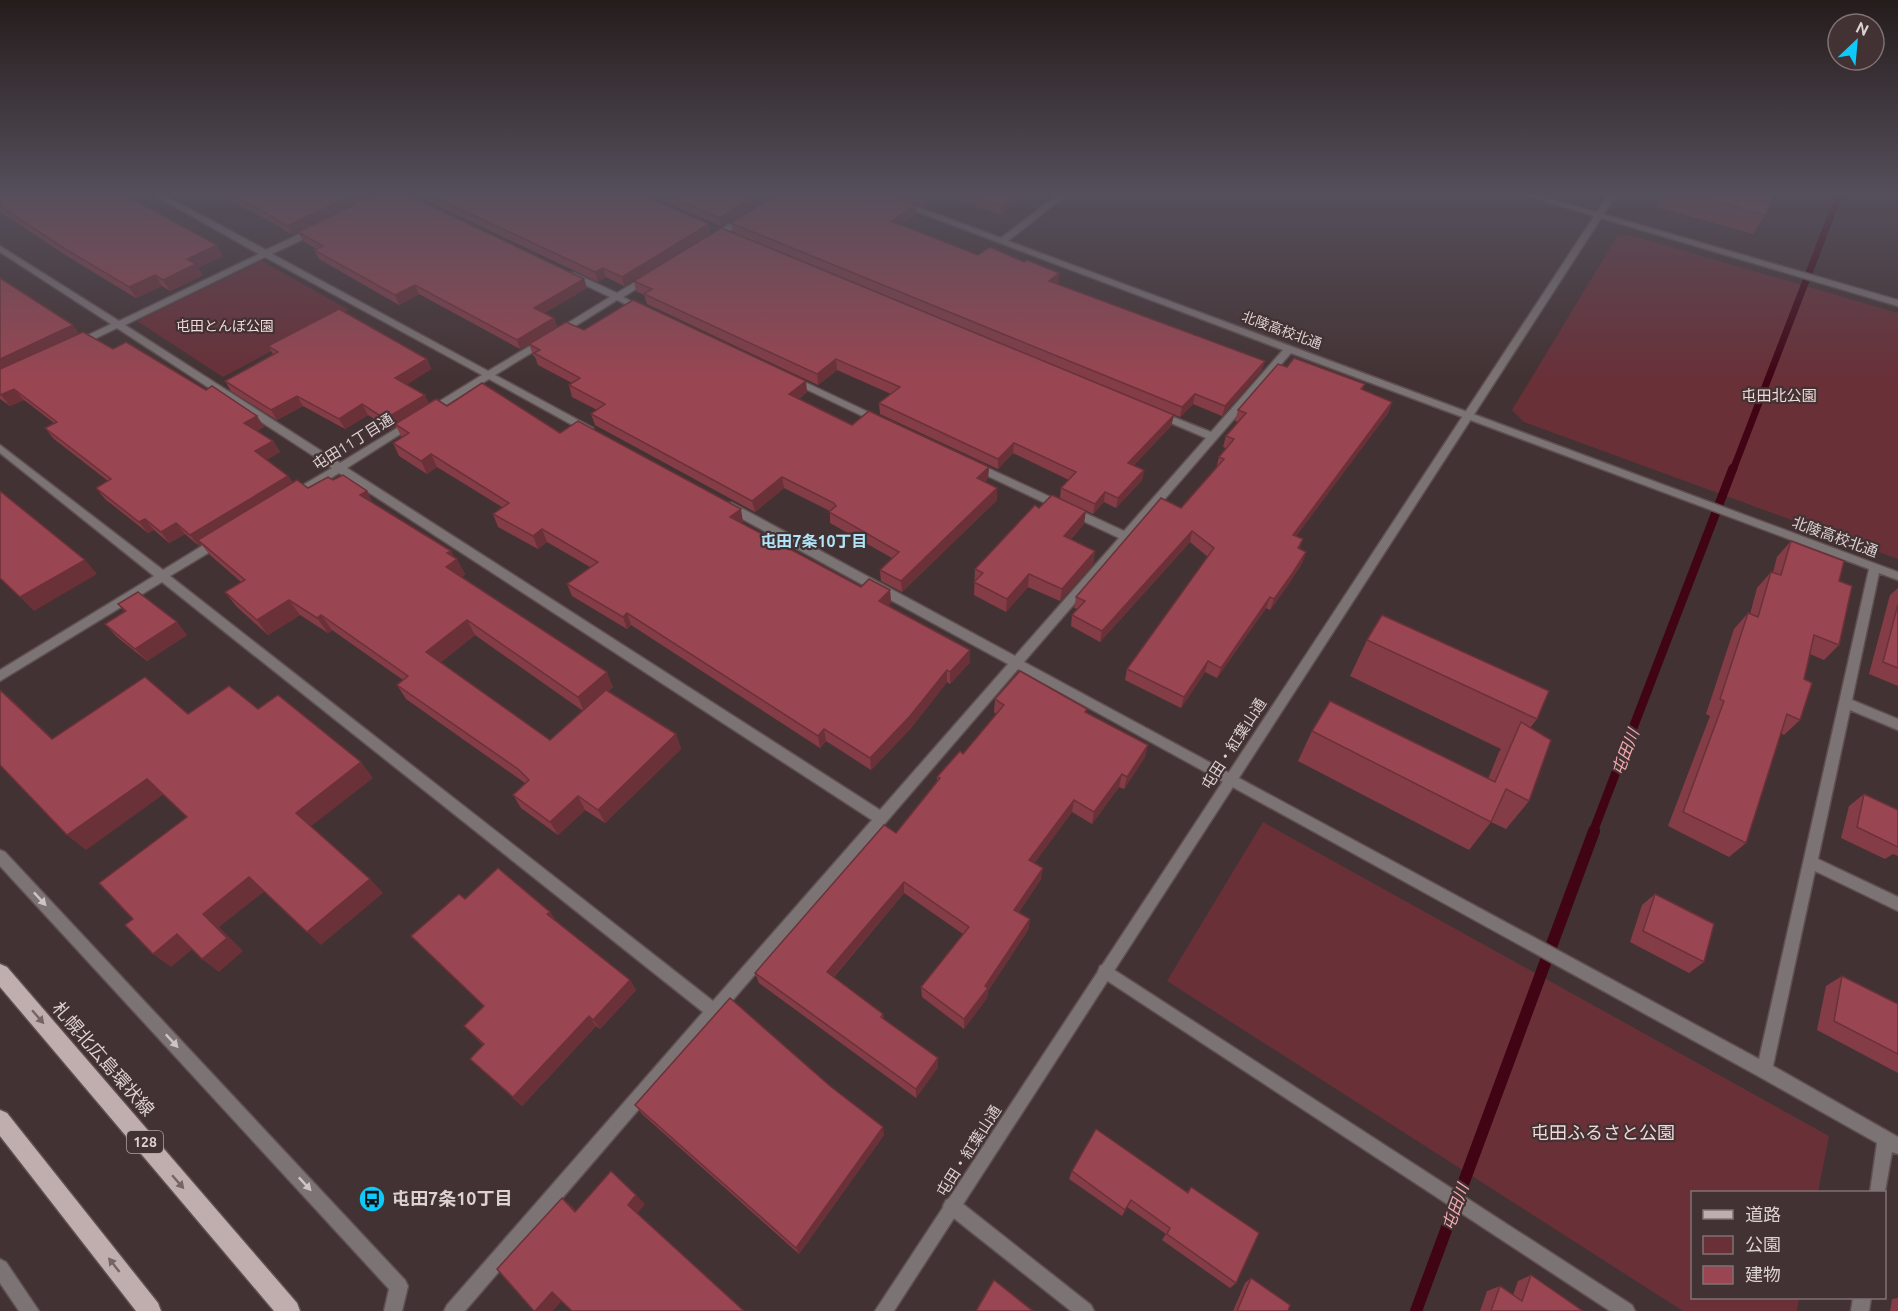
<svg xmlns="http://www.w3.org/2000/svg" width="1898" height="1311" font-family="Ubuntu,'Noto Sans JP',sans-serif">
<rect width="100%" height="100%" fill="#433233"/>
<g fill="#693038">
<polygon points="1618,235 1630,235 1898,313 1898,559 1524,422 1512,410"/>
<polygon points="262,261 349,310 223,377 137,321"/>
<polygon points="1263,822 1829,1136 1818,1192 1692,1192 1692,1298 1799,1298 1797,1311 1683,1311 1167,981"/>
</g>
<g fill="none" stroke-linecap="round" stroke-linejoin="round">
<polyline stroke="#410414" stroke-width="7" points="1733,470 1839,195"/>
<polyline stroke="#410414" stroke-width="9" points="1593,832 1733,468"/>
<polyline stroke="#410414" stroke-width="12" points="1416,1311 1594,831"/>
<defs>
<g id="minor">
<path d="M154,195H164L266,250L310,229H316V233L272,254L488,371L540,340H546V344L495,375L593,428V432H585L489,379L433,413H427V409L482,375L265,257L125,325L340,463L407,422H413V426L347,468L880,810L1008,664L724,509L723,506L724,503H732L1015,656L1119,538L971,468L970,466L971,464H979L1124,531L1206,438L1157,417V413H1163L1211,432L1283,350L873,195H885L1001,238L1057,195H1066L1008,241L1898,572V580L1879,573L1852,700L1898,719V730L1850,710L1818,859L1898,897V911L1815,871L1773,1066L1898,1137V1154L1892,1152L1884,1197V1192H1870L1877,1143L1758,1076L1018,669L465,1311H444L447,1305L703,1012L162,582L0,681V670L154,576L0,453V445L163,570L215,538H223L224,541L223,544L170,576L713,1001L872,820L339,473L299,498H291L290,495L291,492L332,468L117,328L80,346H74V342L111,324L0,252V246L119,321L259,254ZM1291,353L1869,569L1759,1059L1024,662Z"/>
<polygon points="1523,195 1537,195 1898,300 1898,306"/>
<polygon points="742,216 749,218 715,241 709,241 709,237"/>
<polygon points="568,273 574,273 617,293 645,276 651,276 651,280 623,297 646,309 645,311 639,311 617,300 561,335 555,335 555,331 610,297 568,277"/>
<polygon points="794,377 881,418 883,420 881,422 875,422 791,382 791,378"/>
<polygon points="0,850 5,852 405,1280 408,1286 402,1311 384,1311 389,1289 0,866"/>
<polygon points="1105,964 1632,1305 1635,1311 1610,1311 1100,976 1098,971 1100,966"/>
<polygon points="952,1197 958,1200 1091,1305 1094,1311 1071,1311 946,1212 943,1206 946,1200"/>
<polygon points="0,1259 6,1262 39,1311 19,1311 0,1283"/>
<polygon points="1853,1298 1871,1298 1869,1311 1851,1311"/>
</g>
<polygon id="tertiary" points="1608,195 1616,195 894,1311 875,1311"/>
<g id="primary">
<polygon points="0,964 7,967 297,1303 300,1311 274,1311 0,987"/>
<polygon points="0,1110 7,1113 158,1303 161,1311 136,1311 0,1136"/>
</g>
</defs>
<use href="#minor" stroke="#5f4f50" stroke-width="3"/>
<use href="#tertiary" stroke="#5f4f50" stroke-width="3"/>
<use href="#primary" stroke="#5f4f50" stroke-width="3"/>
<use href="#minor" fill="#7c7374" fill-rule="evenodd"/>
<use href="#tertiary" fill="#7c7374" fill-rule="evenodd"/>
<use href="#primary" fill="#c0aeaf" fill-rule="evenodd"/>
</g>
<g fill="#843c47" fill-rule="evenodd">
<polygon points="0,195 223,256 198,268 203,275 170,291 162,286 136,298 70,258 0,212"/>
<polygon points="219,195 408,195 584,279 587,288 544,313 554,318 557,327 584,330 807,392 799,399 852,425 989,467 988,478 985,482 997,500 902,592 881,581 880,570 892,558 830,523 830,511 784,488 755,512 595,425 591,414 597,410 572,397 569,385 572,383 538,365 535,357 533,355 529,344 520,349 419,294 399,305 319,259 314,250 317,249 303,241 298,232 334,215 292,235 266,219"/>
<polygon points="415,195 642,195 711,233 624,286 606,277 598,282"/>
<polygon points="647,195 772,195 721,226"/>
<polygon points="892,195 1024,195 1000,214 942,196 925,207"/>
<polygon points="1663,195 1774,195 1765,215 1753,234 1657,207"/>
<polygon points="916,214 900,224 978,255 1059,282 1057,284 1262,370 1222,416 1193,404 1180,417 733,232 731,223"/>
<path d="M0,278L79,333L206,390L257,416L264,427L257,431L273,441L280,452L266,460L288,476L293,483L308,488L333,480L374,504L454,557L465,574L462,577L613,687L608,691L676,734L681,749L605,823L585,810L558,835L521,808L513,795L525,783L406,699L397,685L403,680L332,630L328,633L300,615L268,635L237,607L225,592L241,582L210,555L201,544L199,546L185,534L169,543L154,530L148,533L105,499L96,488L108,481L54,439L45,428L54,423L24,400L10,406L0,399ZM475,635L583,711L550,740L441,662Z"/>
<polygon points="634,281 1174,415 1171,426 1134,465 1144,470 1142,480 1116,508 1104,502 1093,514 1060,498 1061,488 1069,480 1013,453 998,469 880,414 879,403 891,394 837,370 818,385 647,304 644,295 636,291"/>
<polygon points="268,346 427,359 431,369 406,385 429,404 447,406 560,433 743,522 741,523 861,587 890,590 891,603 888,605 970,662 950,684 947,682 911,728 871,770 826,741 820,748 631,625 627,629 572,596 567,584 590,567 547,542 538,549 498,527 493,514 502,507 437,467 427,474 399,456 393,443 402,438 396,426 390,429 368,415 345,429 303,406 277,420 231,391 225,381 273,354"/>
<polygon points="1287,367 1365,384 1362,390 1392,402 1388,413 1296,536 1303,539 1299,549 1306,552 1302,563 1288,585 1270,610 1266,608 1217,678 1205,672 1181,708 1125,680 1127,669 1208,557 1190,542 1100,642 1071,626 1072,615 1078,609 1074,608 1076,597 1181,508 1216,469 1219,457 1226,448 1223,447 1226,436 1238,422 1235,421 1238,410"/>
<polygon points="1084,524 1071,539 1095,551 1093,564 1060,601 1028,587 1006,612 974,595 975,569"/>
<polygon points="1791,541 1839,581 1839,645 1824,660 1810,654 1804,679 1800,720 1784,735 1781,733 1746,843 1729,857 1668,826 1710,716 1706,714 1734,629 1748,613 1750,614 1757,588 1771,572 1773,572 1777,557"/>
<polygon points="1898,588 1898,686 1869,674 1890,595"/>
<polygon points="118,604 187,635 147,661 117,637 105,624 125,612"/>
<polygon points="1367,640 1537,719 1530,728 1529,801 1506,829 1491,822 1469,850 1298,761 1312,731 1488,779 1499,752 1501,749 1350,676"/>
<polygon points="995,699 1086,712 1145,757 1124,789 1119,787 1092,824 1072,812 1034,863 1041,879 1019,912 1030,919 1028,930 988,991 987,998 964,1029 922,997 921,987 963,934 904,893 834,977 883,1014 884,1020 938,1058 938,1067 916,1098 759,983 755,973 896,833 937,781 937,777 963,754 996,714 994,712"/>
<polygon points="1864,794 1898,810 1898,856 1893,854 1885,859 1841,838 1849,806"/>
<polygon points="1655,894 1704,962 1689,973 1630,942 1642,905"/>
<polygon points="465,899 550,912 556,921 630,980 636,990 600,1029 596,1026 522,1106 470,1059 483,1045 464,1026 484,1006 411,936"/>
<polygon points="1842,976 1898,1004 1898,1073 1817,1030 1826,986"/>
<polygon points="830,1086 884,1135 799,1254 642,1114 635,1105"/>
<polygon points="1072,1171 1187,1192 1191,1187 1236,1283 1230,1288 1162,1240 1166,1234 1127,1207 1122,1216 1069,1179"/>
<polygon points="1531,1275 1583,1311 1480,1311 1487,1291 1500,1286 1513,1295 1518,1281"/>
<polygon points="1251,1278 1288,1311 1233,1311 1245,1283"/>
<polygon points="1898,1298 1898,1311 1890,1311 1892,1299"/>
</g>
<g fill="#6b3139">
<polygon points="352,195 374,195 292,235 287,226"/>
<polygon points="756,195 772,195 721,226 719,218"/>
<polygon points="929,195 942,196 925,207 925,198"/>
<polygon points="1013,195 1024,195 1000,214 1001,205"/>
<polygon points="916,205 916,214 891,230 891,221"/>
<polygon points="709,224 711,233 624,286 622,277"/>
<polygon points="217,245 223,256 198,268 203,275 170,291 163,280 187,259"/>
<polygon points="603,268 606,277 598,282 595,272"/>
<polygon points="1059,273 1059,282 1049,290 1049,281"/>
<polygon points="155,275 162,286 136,298 129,287"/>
<polygon points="584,279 587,288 537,317 534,308"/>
<polygon points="415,285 419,294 399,305 395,295"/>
<polygon points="554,318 557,327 520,349 517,340"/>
<polygon points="73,325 81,336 0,375 0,359"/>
<polygon points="427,359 431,369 400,389 395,378"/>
<polygon points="836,359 837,370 818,385 817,374"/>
<polygon points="1265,361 1262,370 1222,416 1225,406"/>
<polygon points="806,381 807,392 790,405 789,394"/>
<polygon points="14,389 24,400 10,406 1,395"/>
<polygon points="1195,394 1193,404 1180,417 1182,407"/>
<polygon points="425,395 430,405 395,424 396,426 390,429 385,419"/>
<polygon points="297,396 303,406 277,420 271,410"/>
<polygon points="1392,402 1388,413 1289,546 1293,535"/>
<polygon points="362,404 368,415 345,429 339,419"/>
<polygon points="1174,415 1171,426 1127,473 1128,463"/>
<polygon points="257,416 264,427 252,434 244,423"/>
<polygon points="273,441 280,452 262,462 255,451"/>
<polygon points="1014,443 1013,453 998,469 998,459"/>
<polygon points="431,454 437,467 427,474 421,461"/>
<polygon points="989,467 988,478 977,490 977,478"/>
<polygon points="1144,470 1142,480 1116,508 1118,498"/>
<polygon points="288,476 295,487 198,540 201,544 199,546 190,535"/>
<polygon points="782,477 784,488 755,512 752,501"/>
<polygon points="997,488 997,500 902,592 901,581"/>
<polygon points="367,491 375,507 360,495"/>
<polygon points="1105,492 1104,502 1093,514 1095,504"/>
<polygon points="741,509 743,522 733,530 730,517"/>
<polygon points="1086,511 1084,524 1062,548 1064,536"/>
<polygon points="145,519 154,530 148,533 139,522"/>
<polygon points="176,523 185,534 169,543 161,532"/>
<polygon points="542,529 547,542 538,549 533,536"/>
<polygon points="1192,531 1190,542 1100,642 1102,631"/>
<polygon points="451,551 456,560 457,559 465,574 455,583 446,567 447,553"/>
<polygon points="1095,551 1093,564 1060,601 1062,589"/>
<polygon points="1306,552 1302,563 1288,585 1270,610 1274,599"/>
<polygon points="85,560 97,574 34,611 20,597"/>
<polygon points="1029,574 1028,587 1006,612 1007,599"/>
<polygon points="890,590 891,603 880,613 879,601"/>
<polygon points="1270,597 1266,608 1217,678 1221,668"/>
<polygon points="289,600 300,615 268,635 257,620"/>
<polygon points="627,613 631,625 627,629 623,617"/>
<polygon points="321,615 332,630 328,633 317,618"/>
<polygon points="467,620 475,635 435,667 426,652"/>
<polygon points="177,622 187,635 147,661 135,649"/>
<polygon points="970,650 970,662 950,684 950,672"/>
<polygon points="1208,661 1205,672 1181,708 1184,697"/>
<polygon points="947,670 947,682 911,728 871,770 870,758"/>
<polygon points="607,672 613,687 584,712 578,697"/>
<polygon points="0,690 8,696 70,755 52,739"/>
<polygon points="824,729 826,741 820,748 818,736"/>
<polygon points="676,734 681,749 605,823 598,810"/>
<polygon points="1148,745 1145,757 1124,789 1127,777"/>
<polygon points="361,762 373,778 310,827 296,813"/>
<polygon points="1122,774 1119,787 1092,824 1094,812"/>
<polygon points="147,779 164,794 86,850 67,835"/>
<polygon points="578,796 585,810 558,835 550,822"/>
<polygon points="1074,800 1072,812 1028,872 1029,860"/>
<polygon points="1043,868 1041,879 1013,921 1014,910"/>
<polygon points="249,877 265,891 219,927 243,951 219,972 202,959 203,914"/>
<polygon points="370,879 383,893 321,945 307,932"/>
<polygon points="904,882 904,893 829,982 827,972"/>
<polygon points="550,912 557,923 547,914"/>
<polygon points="1030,919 1028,930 988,991 987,998 964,1029 964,1019 985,986"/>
<polygon points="177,934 195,947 171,967 153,954"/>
<polygon points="630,980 636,990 600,1029 593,1020"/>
<polygon points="589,1016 596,1026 522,1106 513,1097"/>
<polygon points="938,1058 938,1067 916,1098 916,1089"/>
<polygon points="883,1127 884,1135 799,1254 796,1248"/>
<polygon points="636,1195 645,1204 637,1214 628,1205"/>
<polygon points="562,1198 573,1207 585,1221 575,1212"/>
<polygon points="552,1292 564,1298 553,1311 535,1311"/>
</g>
<g fill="#994652" stroke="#6b3139" stroke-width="1.5">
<polygon points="0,195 125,195 217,245 187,259 196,264 163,280 155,275 129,287 62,247 0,206"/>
<polygon points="232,195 352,195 287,226 261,210"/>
<polygon points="374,195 408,195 584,279 534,308 554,318 517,340 415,285 395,295 314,250 323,246 298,232"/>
<polygon points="430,195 642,195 709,224 622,277 603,268 595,272"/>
<polygon points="666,195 756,195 719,218"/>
<polygon points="775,195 891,195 916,205 891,221 978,255 990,247 1024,262 1027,260 1059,273 1049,281 1265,361 1225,406 1195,394 1182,407 731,223"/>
<polygon points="916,195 929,195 925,198"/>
<polygon points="968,195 1013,195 1001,205"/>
<polygon points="1695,195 1774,195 1765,215"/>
<polygon points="721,228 1174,415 1128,463 1144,470 1118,498 1105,492 1095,504 1061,488 1076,472 1014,443 998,459 879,403 900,387 836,359 817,374 644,294 652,289 634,281"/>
<polygon points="0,278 73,325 0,359"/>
<polygon points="633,300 806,381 789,394 852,425 869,411 989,467 977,478 997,488 901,581 880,570 899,552 829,512 836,506 834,503 782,477 752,501 591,414 605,404 569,385 580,378 534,353 540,350 529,344 566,322 584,330"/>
<polygon points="339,309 427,359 395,378 425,395 385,419 362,404 339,419 297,396 271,410 225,381 278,352 268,346"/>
<polygon points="83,332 113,349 126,342 206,390 212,386 257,416 244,423 273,441 255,451 288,476 190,535 176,523 161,532 145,519 139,522 96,488 111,479 45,428 57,422 14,389 0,395 0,369"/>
<polygon points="1294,358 1365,384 1361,389 1392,402 1293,535 1303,539 1298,548 1306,552 1292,574 1274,599 1270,597 1221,668 1208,661 1184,697 1127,669 1214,548 1192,531 1102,631 1072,615 1085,601 1076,597 1161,498 1181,508 1224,459 1219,457 1234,439 1226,436 1246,413 1238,410 1278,364 1287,367"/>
<polygon points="482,383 560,433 578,421 741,509 730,517 861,587 869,579 890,590 879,601 970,650 950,672 947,670 910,716 870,758 824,729 818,736 627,613 623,617 567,584 598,562 542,529 533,536 493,514 509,503 431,454 421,461 393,443 409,433 395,424 436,399 447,406"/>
<polygon points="343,475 367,491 360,495 451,551 447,553 457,559 446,567 607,672 578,697 467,620 426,652 550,740 606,690 676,734 598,810 578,796 550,822 513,795 529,780 518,769 397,685 408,676 321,615 317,618 289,600 257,620 225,592 245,580 198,540 297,480 308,488 328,477 333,480"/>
<polygon points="0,491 85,560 20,597 0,578"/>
<polygon points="1052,495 1086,511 1064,536 1095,551 1062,589 1029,574 1007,599 974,582 983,573 975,569 1035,505 1039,508"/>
<polygon points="1791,541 1844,561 1839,581 1852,586 1839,645 1814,635 1804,679 1812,683 1800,720 1787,714 1746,843 1683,812 1724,701 1720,699 1748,613 1758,617 1771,572 1781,575"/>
<polygon points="138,592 177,622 135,649 105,624 126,611 118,604"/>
<polygon points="1898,604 1898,668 1883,662"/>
<polygon points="1382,615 1549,691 1537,719 1367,640"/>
<polygon points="1020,671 1087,709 1085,712 1148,745 1127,777 1122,774 1094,812 1074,800 1029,860 1043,868 1014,910 1030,919 985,986 988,988 964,1019 921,987 969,927 904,882 827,972 883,1014 881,1017 938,1058 916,1089 755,973 884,825 896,833 940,778 937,777 960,751 963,754 1004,705 995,699"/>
<polygon points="145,677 188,714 229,686 258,709 278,695 361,762 296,813 370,879 307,932 249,877 203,914 227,938 202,959 177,934 153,954 125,925 133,919 99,883 187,817 147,779 67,835 0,765 0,690 52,739"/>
<polygon points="1330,701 1495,782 1521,722 1551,740 1529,801 1506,789 1491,822 1312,731"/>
<polygon points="1864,794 1898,810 1898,847 1857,827"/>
<polygon points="498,868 550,912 547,914 630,980 593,1020 589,1016 513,1097 470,1059 484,1044 464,1026 484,1006 411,936 459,894 465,899"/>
<polygon points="1655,894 1714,924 1704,962 1643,931"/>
<polygon points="1842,976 1898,1004 1898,1054 1834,1021"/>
<polygon points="730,998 830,1086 883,1127 796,1248 635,1105"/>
<polygon points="1096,1129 1188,1193 1191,1187 1259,1233 1236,1283 1167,1234 1170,1228 1131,1200 1125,1210 1072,1171"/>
<polygon points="611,1171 636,1195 628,1205 744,1311 572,1311 552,1292 535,1311 534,1311 497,1269 562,1198 575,1212"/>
<polygon points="1531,1275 1583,1311 1491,1311 1500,1286 1522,1301"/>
<polygon points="1251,1278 1290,1305 1288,1311 1237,1311"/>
<polygon points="994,1280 1033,1311 976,1311"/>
</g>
<defs><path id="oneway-solid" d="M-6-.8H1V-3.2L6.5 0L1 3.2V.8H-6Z" transform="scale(1.5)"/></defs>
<g fill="#cec4c4">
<use href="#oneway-solid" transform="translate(40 899) rotate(47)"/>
<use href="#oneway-solid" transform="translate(172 1041) rotate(47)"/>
<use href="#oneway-solid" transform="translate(305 1184) rotate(47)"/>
</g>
<g fill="#756465">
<use href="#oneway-solid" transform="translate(38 1017) rotate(49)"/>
<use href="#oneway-solid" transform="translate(178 1182) rotate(49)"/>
<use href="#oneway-solid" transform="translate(114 1265) rotate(-128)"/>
</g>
<linearGradient id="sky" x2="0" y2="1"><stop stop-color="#251c1c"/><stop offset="0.51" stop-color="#554f5b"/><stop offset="1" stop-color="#554f5b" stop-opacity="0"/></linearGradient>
<rect width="1898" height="379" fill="url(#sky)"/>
<defs>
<symbol id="bus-disc" viewBox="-11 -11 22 22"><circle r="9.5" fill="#0dcafa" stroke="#433233"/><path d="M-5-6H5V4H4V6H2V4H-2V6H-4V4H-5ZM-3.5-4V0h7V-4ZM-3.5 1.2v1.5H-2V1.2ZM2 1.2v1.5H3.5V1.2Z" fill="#111"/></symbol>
</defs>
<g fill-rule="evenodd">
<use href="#bus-disc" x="357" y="1184" width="30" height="30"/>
</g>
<g text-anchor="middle" stroke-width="4.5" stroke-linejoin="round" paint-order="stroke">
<g font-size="14" fill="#f1d8d9" stroke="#433233">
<text x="225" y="331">屯田とんぼ公園</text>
</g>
<g font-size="14" fill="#ddd2d2" stroke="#433233">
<text transform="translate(1282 330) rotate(20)" y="5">北陵高校北通</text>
</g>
<rect fill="#433233" stroke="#afa2a2" stroke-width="1.5" x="127" y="1131" width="36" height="22" rx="4.5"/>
<g font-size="14" font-weight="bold" fill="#ddd2d2">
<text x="145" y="1147">128</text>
</g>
<g font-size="15" fill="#f1d8d9" stroke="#433233">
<text x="1779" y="401">屯田北公園</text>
</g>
<g font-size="15" fill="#ddd2d2" stroke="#433233">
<text transform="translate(353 442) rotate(-32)" y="5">屯田11丁目通</text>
<text transform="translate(1835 537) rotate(20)" y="5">北陵高校北通</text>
<text transform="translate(1234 744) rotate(-57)" y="5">屯田・紅葉山通</text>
<text transform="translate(969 1151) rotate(-57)" y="5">屯田・紅葉山通</text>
</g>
<g font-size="16" font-weight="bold" fill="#b1e5f9" stroke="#433233">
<text x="814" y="547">屯田7条10丁目</text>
</g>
<g font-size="16" font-style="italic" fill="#f3abb1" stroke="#433233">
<text transform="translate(1625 752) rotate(-69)" y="6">屯田川</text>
<text transform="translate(1455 1207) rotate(-70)" y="6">屯田川</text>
</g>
<g font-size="18" fill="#ddd2d2" stroke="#433233">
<text transform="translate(103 1059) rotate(49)" y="6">札幌北広島環状線</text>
</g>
<g font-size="18" fill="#f1d8d9" stroke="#433233">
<text x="1603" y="1139">屯田ふるさと公園</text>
</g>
<g font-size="18" font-weight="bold" fill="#ddd2d2" stroke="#433233" text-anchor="start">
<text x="392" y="1205">屯田7条10丁目</text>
</g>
</g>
<rect x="1691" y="1191" width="195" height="108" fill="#433233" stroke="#817273" stroke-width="1.5"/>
<rect x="1703" y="1210" width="30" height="9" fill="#c0aeaf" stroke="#817273" stroke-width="1.5"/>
<text x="1745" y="1221" font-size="18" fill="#ddd2d2">道路</text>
<rect x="1703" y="1236" width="30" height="18" fill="#693038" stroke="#817273" stroke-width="1.5"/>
<text x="1745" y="1251" font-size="18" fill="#ddd2d2">公園</text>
<rect x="1703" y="1266" width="30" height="18" fill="#994652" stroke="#817273" stroke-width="1.5"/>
<text x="1745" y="1281" font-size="18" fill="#ddd2d2">建物</text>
<g transform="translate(1856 42) rotate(26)"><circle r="28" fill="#433233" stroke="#817273" stroke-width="1.5"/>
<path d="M0-4.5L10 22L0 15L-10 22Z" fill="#0dcafa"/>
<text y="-9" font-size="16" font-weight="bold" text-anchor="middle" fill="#ddd2d2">N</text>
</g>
</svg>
